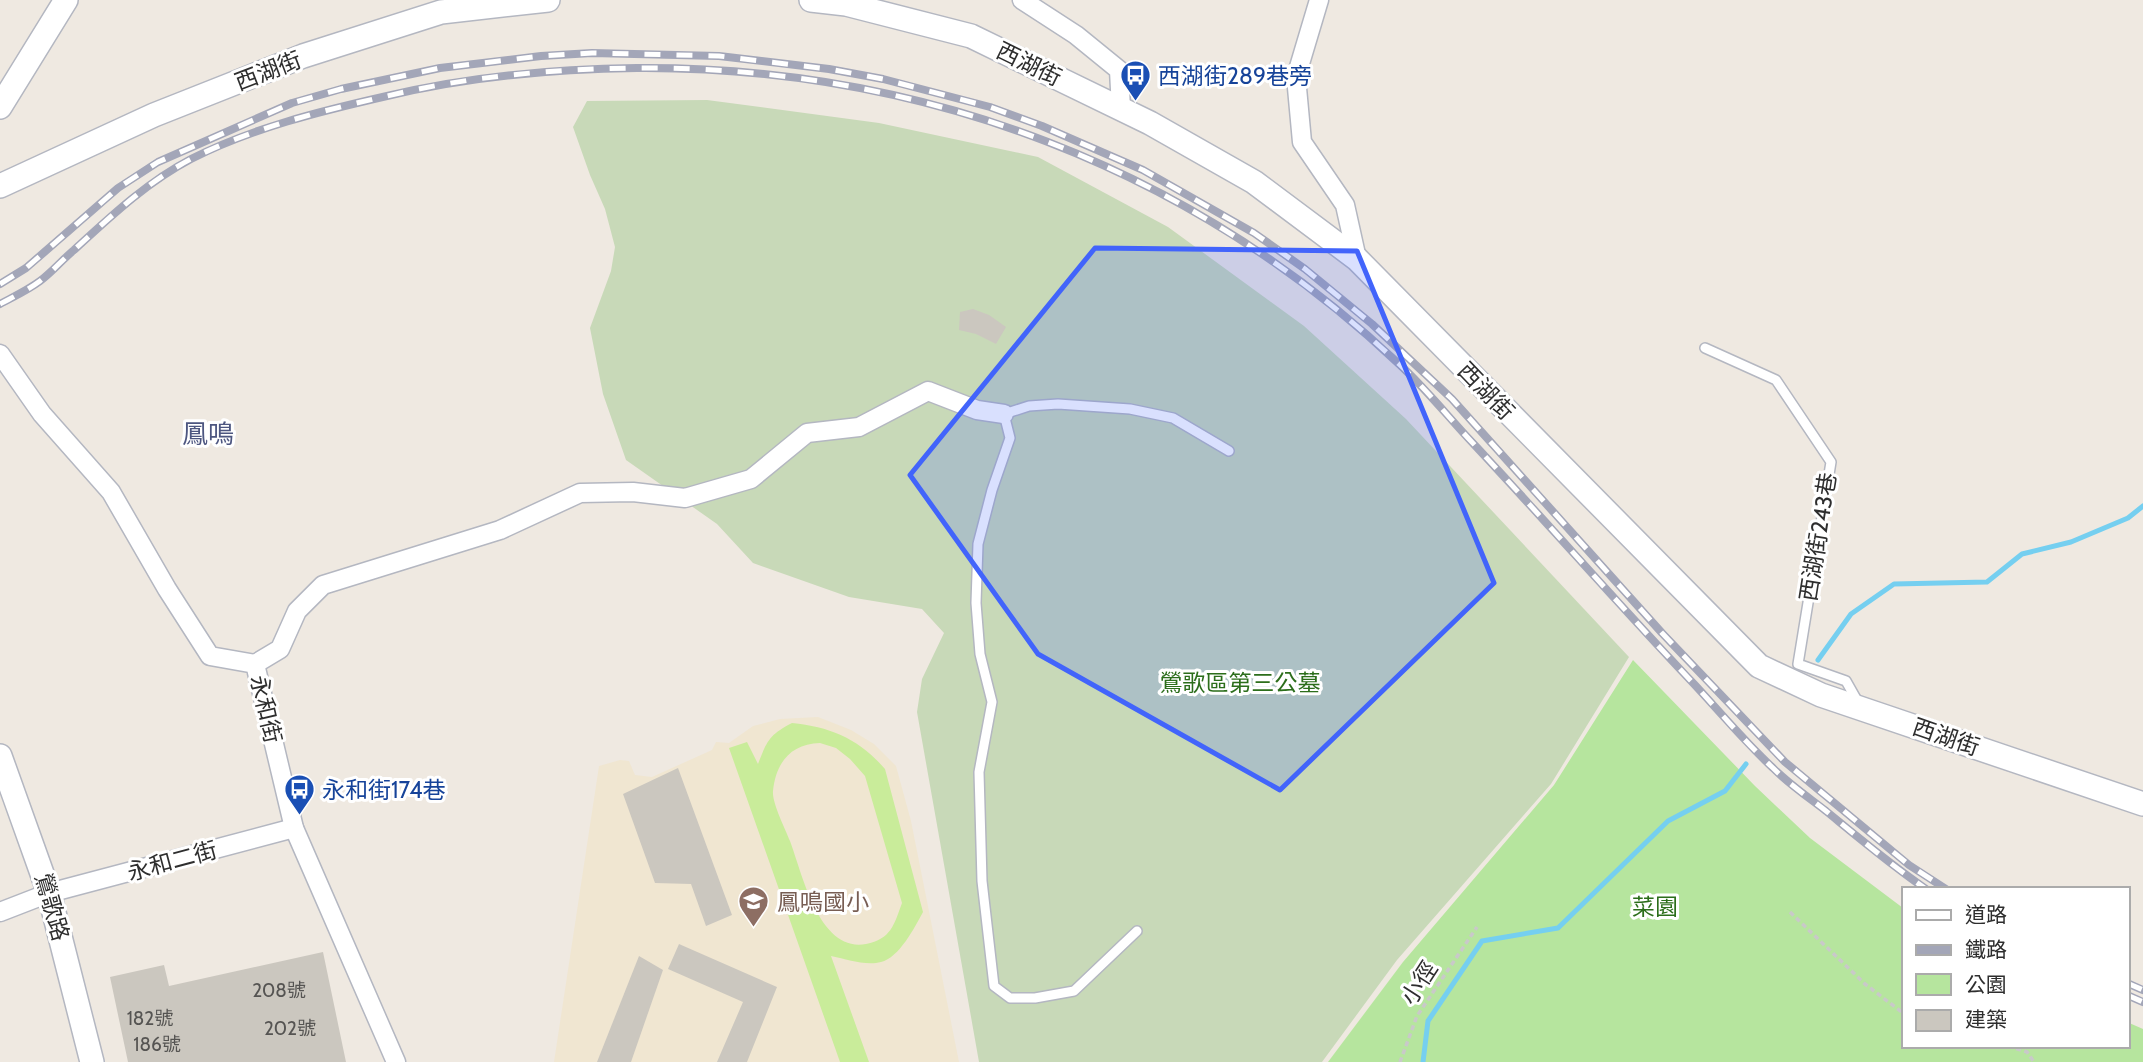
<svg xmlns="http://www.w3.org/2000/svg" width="2143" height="1062" font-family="Cabin,'Noto Sans TC',sans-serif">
<rect width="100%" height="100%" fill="#efe9e1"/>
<polygon fill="#f0e6d1" points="818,717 851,730 874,744 896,766 911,821 959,1062 554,1062 599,766 620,760 629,761 635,775 652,777 712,750 716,742 729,743 753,726 780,719"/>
<polygon fill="#b6e59e" points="1633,660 1755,786 1810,838 1903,908 1903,1046 2127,1046 2127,1022 2143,1029 2143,1062 1328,1062 1403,962 1554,785"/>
<polygon fill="#c8d9b8" points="707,100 879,123 1038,157 1168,227 1304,326 1406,419 1629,657 1551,784 1397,960 1322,1062 979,1062 917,712 922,679 944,633 922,609 849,597 753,563 717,524 626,460 603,394 590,328 611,271 615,247 605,209 590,175 573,127 587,101"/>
<path fill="#c9ec9a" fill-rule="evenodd" d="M792,723C831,727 859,739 885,769L923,912C915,927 899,958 881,962C866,966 845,959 831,956L869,1062H840L729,748L747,742L758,764C767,741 769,735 792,723ZM820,743L836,748L850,759L865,776L902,903C894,925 891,939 866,944C819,953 802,873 790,841C785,828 772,803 773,791C776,762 791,744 820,743Z"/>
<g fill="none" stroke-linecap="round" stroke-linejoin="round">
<g stroke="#75cff0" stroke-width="5">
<polyline points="1818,660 1851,614 1894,584 1987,582 2022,554 2071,542 2128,518 2143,506"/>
<polyline points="1423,1062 1428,1021 1482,941 1558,928 1668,821 1725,791 1746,764"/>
</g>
</g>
<g fill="#cbc7bf">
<polygon points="973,309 989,315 1006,327 996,344 976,334 959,330 960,312"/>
<polygon points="678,768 732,915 706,926 691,884 655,883 623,794"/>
<polygon points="679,944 777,987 747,1062 717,1062 743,1002 668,969"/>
<polygon points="323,952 346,1062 128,1062 110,977 164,965 169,986"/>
<polygon points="639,956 663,970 631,1062 597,1062"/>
</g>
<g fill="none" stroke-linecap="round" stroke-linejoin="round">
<defs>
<g id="service">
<polyline points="1705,348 1776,380 1831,462 1798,664 1846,681 1859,704"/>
<polyline points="1137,931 1074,991 1035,998 1010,998 994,986 982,881 979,772 992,702 980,654 976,603 978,544 992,490 1010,438 1004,414 1029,406 1058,404 1130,409 1173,418 1229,451"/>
</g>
<g id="minor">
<polyline points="1022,0 1076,35 1119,70 1121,109"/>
<polyline points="1319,0 1296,77 1302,142 1345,205 1357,259"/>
<polyline points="0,354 42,414 111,492 167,589 210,656 255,664 294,828 396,1062"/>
<polyline points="255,664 280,649 297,611 323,585 500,530 580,493 633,492 685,498 751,479 807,433 859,427 928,391 977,410 1004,414"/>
<polyline points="0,912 49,893 294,828"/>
</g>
<g id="tertiary">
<polyline points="811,0 846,4 971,36 1150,123 1254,182 1357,259 1759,666 1821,695 2143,804"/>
<polyline points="0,107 66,0"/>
<polyline points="0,186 154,115 303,56 441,12 548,0"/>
<polyline points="0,756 49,893 92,1062"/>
</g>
</defs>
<use href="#service" stroke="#b4b7c1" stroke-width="12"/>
<use href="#minor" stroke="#b4b7c1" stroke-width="21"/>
<use href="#tertiary" stroke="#b4b7c1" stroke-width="26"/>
<g stroke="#c9c9c9" stroke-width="3.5" stroke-dasharray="5 3.5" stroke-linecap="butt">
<polyline points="1790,912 1865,984 1903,1013"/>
<polyline points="2008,1046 2027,1052 2034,1062"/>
<polyline points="1400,1062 1417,1016 1477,927"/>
</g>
<use href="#service" stroke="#fff" stroke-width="9"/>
<use href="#minor" stroke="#fff" stroke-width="18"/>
<use href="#tertiary" stroke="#fff" stroke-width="23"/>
<defs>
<g id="rail">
<polyline points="0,284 26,268 118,188 158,162 292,103 341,89 440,68 541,56 592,53 719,56 829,69 883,79 990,107 1042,126 1143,170 1254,233 1305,269 1372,324 1452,399 1662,633 1785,762 1909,865 1946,889"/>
<path d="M0,304C13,297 28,290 40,281C52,272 62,260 74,250C110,217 147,182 191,159C252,128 321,111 387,96C470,76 553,69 637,68C923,66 1191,168 1399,364C1424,387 1446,414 1469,439C1545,520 1618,604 1694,684C1720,712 1745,742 1773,768C1789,784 1808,797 1826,811C1859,838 1891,865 1926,889"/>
<polyline points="2127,983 2143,990"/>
<polyline points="2127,995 2143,1002"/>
</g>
</defs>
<use href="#rail" stroke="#a3a6b8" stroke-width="8"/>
<use href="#rail" stroke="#fff" stroke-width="5" stroke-dasharray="16" stroke-linecap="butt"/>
</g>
<path fill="#4264fb" fill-opacity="0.2" stroke="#4264fb" stroke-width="5" stroke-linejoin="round" d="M1095,248L1357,251L1494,583L1280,790L1038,654L910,475Z"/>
<defs>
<symbol id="bus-pin" viewBox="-11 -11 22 30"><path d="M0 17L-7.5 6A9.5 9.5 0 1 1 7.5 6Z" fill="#1a4fb4" stroke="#fff"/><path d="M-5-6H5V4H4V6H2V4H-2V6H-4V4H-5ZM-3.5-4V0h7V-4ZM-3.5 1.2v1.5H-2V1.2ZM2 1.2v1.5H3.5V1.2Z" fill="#fff"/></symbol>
<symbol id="school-pin" viewBox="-11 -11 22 30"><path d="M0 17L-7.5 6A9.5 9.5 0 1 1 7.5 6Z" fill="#8d6e63" stroke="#fff"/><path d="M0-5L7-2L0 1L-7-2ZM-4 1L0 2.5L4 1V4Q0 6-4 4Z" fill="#fff"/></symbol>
</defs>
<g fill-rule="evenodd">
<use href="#bus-pin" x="1118" y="58" width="35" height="47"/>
<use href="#bus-pin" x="282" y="772" width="35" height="47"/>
<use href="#school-pin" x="736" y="884" width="35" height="47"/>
</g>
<g text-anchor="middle" stroke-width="6" stroke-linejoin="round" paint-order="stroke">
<g font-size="19" fill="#555452">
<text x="279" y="997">208號</text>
<text x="150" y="1025">182號</text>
<text x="290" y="1035">202號</text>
<text x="157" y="1051">186號</text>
</g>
<g font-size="23" fill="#2e2e2e" stroke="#fff">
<text transform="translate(1029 64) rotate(26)" y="8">西湖街</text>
<text transform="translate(268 71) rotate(-21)" y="8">西湖街</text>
<text transform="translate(1486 391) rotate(46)" y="8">西湖街</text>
<text transform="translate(1818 537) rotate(-81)" y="8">西湖街243巷</text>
<text transform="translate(266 709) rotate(77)" y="8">永和街</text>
<text transform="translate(1946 737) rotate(19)" y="8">西湖街</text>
<text transform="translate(172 861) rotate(-15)" y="8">永和二街</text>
<text transform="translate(52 907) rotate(74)" y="8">鶯歌路</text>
<text transform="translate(1419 983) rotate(-57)" y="8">小徑</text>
</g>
<g font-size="23" fill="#164399" stroke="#fff" text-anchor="start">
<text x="1158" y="84">西湖街289巷旁</text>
<text x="322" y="798">永和街174巷</text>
</g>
<g font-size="23" fill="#2c6e1b" stroke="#fff">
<text x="1240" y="691">鶯歌區第三公墓</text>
<text x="1655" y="915">菜園</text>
</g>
<g font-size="23" fill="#785e54" stroke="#fff" text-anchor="start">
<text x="777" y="910">鳳鳴國小</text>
</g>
<g font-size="26" fill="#4d5680" stroke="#fff">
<text x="208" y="443">鳳鳴</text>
</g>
</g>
<rect x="1902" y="887" width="228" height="161" fill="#ffffff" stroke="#ababab" stroke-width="2"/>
<rect x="1916" y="910" width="35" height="10" fill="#ffffff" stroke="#ababab" stroke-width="2"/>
<text x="1965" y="922" font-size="21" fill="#2e2e2e">道路</text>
<rect x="1916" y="945" width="35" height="10" fill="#a3a6b8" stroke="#ababab" stroke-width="2"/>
<text x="1965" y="957" font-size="21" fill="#2e2e2e">鐵路</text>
<rect x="1916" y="974" width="35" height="21" fill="#b6e59e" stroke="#ababab" stroke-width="2"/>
<text x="1965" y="992" font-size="21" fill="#2e2e2e">公園</text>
<rect x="1916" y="1010" width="35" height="21" fill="#cbc7bf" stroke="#ababab" stroke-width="2"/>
<text x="1965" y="1027" font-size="21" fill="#2e2e2e">建築</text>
</svg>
